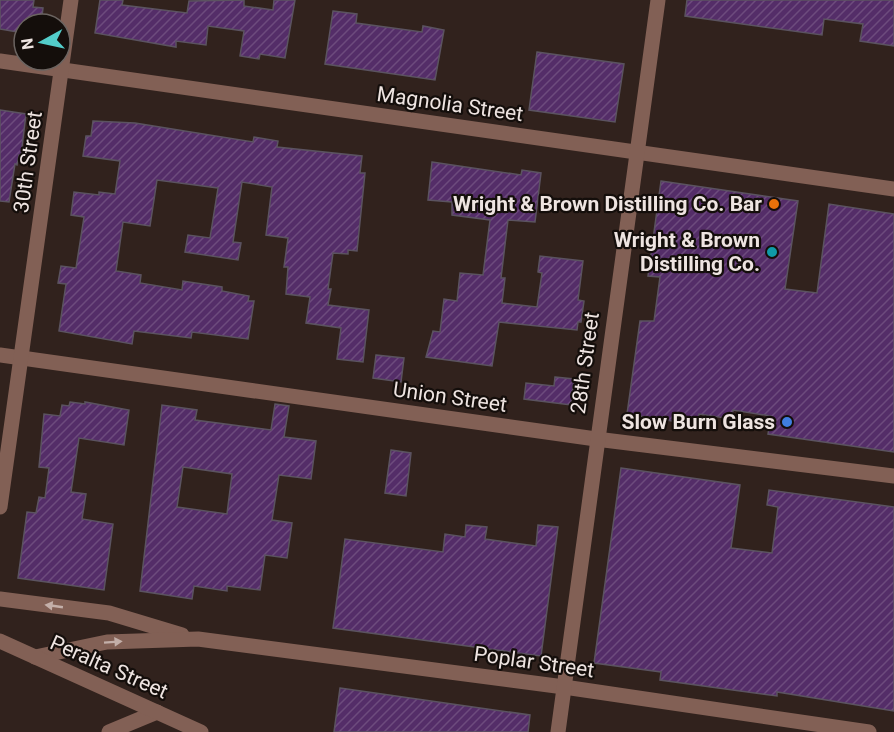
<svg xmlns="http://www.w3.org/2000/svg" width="894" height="732" font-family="Roboto,sans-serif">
<defs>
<pattern id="building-hatch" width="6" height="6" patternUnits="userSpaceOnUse" patternTransform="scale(1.5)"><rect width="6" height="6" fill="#542d68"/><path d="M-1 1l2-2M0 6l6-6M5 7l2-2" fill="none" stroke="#6d4b7d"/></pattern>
</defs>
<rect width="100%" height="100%" fill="#31221d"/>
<g fill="url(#building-hatch)" stroke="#5b5360" stroke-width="1.5" fill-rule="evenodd">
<polygon points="0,0 34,0 33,7 43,8 41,24 24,24 24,33 0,29"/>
<polygon points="100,0 123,0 122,5 187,13 189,1 244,0 244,6 273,10 274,0 295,0 285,58 260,54 259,59 240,56 244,31 208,26 206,45 176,41 176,47 95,33"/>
<polygon points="687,0 894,0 894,46 860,41 863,24 824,19 822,35 685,16"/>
<polygon points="333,11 357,14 356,23 422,32 423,26 444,30 435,80 325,64"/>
<polygon points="537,52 624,64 615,122 529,110"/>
<polygon points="0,110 26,114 21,155 19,155 17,165 15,164 9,202 0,201"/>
<polygon points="93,121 135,123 253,142 254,137 278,141 277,147 362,156 360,173 365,173 357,251 348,250 348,254 333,253 328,289 331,289 328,305 369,310 363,362 337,359 341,328 306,323 310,297 286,294 288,267 284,267 288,238 266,235 272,187 242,182 233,242 241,243 238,260 185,252 188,235 210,238 218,188 157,180 150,226 123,222 116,271 141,275 140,283 182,290 183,281 222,287 222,291 249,296 248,301 254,301 248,339 192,332 191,338 134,331 132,344 59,331 66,284 58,283 61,266 76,268 84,217 71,215 74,192 99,195 99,192 115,194 120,161 83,156 86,136 91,136"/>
<polygon points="432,162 521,175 522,170 541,173 535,222 508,220 501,278 505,278 502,303 537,307 542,273 538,272 540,256 583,261 578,300 584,301 581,322 578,322 577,330 499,322 492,366 426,357 433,331 440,332 444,299 457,301 460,273 483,275 490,220 452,215 452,202 428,200"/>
<polygon points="661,181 798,201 785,289 817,293 829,204 894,214 894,452 768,434 771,416 733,410 732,419 699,414 698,425 627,414 640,321 654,321 660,277 648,276"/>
<polygon points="376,355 404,358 401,382 373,378"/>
<polygon points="555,377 574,379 571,405 524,399 526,383 554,386"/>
<polygon points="70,402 85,404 85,402 129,410 124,445 79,438 71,492 86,494 82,519 113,524 104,590 18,578 27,512 36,513 39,497 45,498 49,468 39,467 44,414 60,416 62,405 69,406"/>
<path d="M275,404L289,406L284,437L316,441L311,479L279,475L272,520L292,523L287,558L265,555L260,590L227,586V591L194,586L192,599L140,591L162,405L197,410L195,420L271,430ZM183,467L232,474L227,514L177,507Z"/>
<polygon points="391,450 411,453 406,496 385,493"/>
<polygon points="621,468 740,485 731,548 772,553 778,507 767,505 769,490 894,507 894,711 777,692 777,696 660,680 661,672 594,663"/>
<polygon points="466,525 487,527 485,539 536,546 538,525 558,527 541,656 333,628 345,539 443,552 445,534 465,537"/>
<polygon points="340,688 530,715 528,732 334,732"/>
</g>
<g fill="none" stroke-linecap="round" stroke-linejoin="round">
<g stroke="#826055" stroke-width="15">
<polyline points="0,61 894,189"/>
<polyline points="0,355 596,439 894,476"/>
<polyline points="0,507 71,0"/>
<polyline points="0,599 109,613 182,635"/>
<polyline points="35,657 107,642 198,639 564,687 869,732"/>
<polyline points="109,732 157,712"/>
<polyline points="558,732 658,0"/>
</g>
<polyline stroke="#826055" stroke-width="15" points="0,641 201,732"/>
</g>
<defs><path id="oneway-solid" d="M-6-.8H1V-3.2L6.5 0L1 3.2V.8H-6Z" transform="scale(1.5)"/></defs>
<g fill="#c3afa9">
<use href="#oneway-solid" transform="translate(54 606) rotate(-172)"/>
<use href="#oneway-solid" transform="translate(113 642) rotate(-4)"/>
</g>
<circle fill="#e8710a" stroke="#140e0b" stroke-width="2" cx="774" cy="204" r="6"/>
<circle fill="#0f9aa8" stroke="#140e0b" stroke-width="2" cx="772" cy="252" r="6"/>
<circle fill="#3f7fe0" stroke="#140e0b" stroke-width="2" cx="787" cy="422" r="6"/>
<g text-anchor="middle" stroke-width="4.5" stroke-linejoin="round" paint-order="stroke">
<g font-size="21" fill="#eee4e1" stroke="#140e0b">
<text transform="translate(450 104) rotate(8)" y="7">Magnolia Street</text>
<text transform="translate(28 162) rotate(-82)" y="7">30th Street</text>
<text transform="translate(585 363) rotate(-82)" y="7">28th Street</text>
<text transform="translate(450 397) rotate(8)" y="7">Union Street</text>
<text transform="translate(534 662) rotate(8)" y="7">Poplar Street</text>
<text transform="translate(109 667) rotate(24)" y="7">Peralta Street</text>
</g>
<g font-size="21" font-weight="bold" fill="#eee4e1" stroke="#140e0b" text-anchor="end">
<text x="762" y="211">Wright &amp; Brown Distilling Co. Bar</text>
<text x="760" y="247">Wright &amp; Brown<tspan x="760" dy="24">Distilling Co.</tspan></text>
<text x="775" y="429">Slow Burn Glass</text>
</g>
</g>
<g transform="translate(42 42) rotate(262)"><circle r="28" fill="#140e0b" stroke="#6b6461" stroke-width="1.5"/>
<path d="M0-4.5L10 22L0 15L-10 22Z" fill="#53cdca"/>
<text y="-9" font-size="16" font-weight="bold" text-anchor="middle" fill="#eee4e1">N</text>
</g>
</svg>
